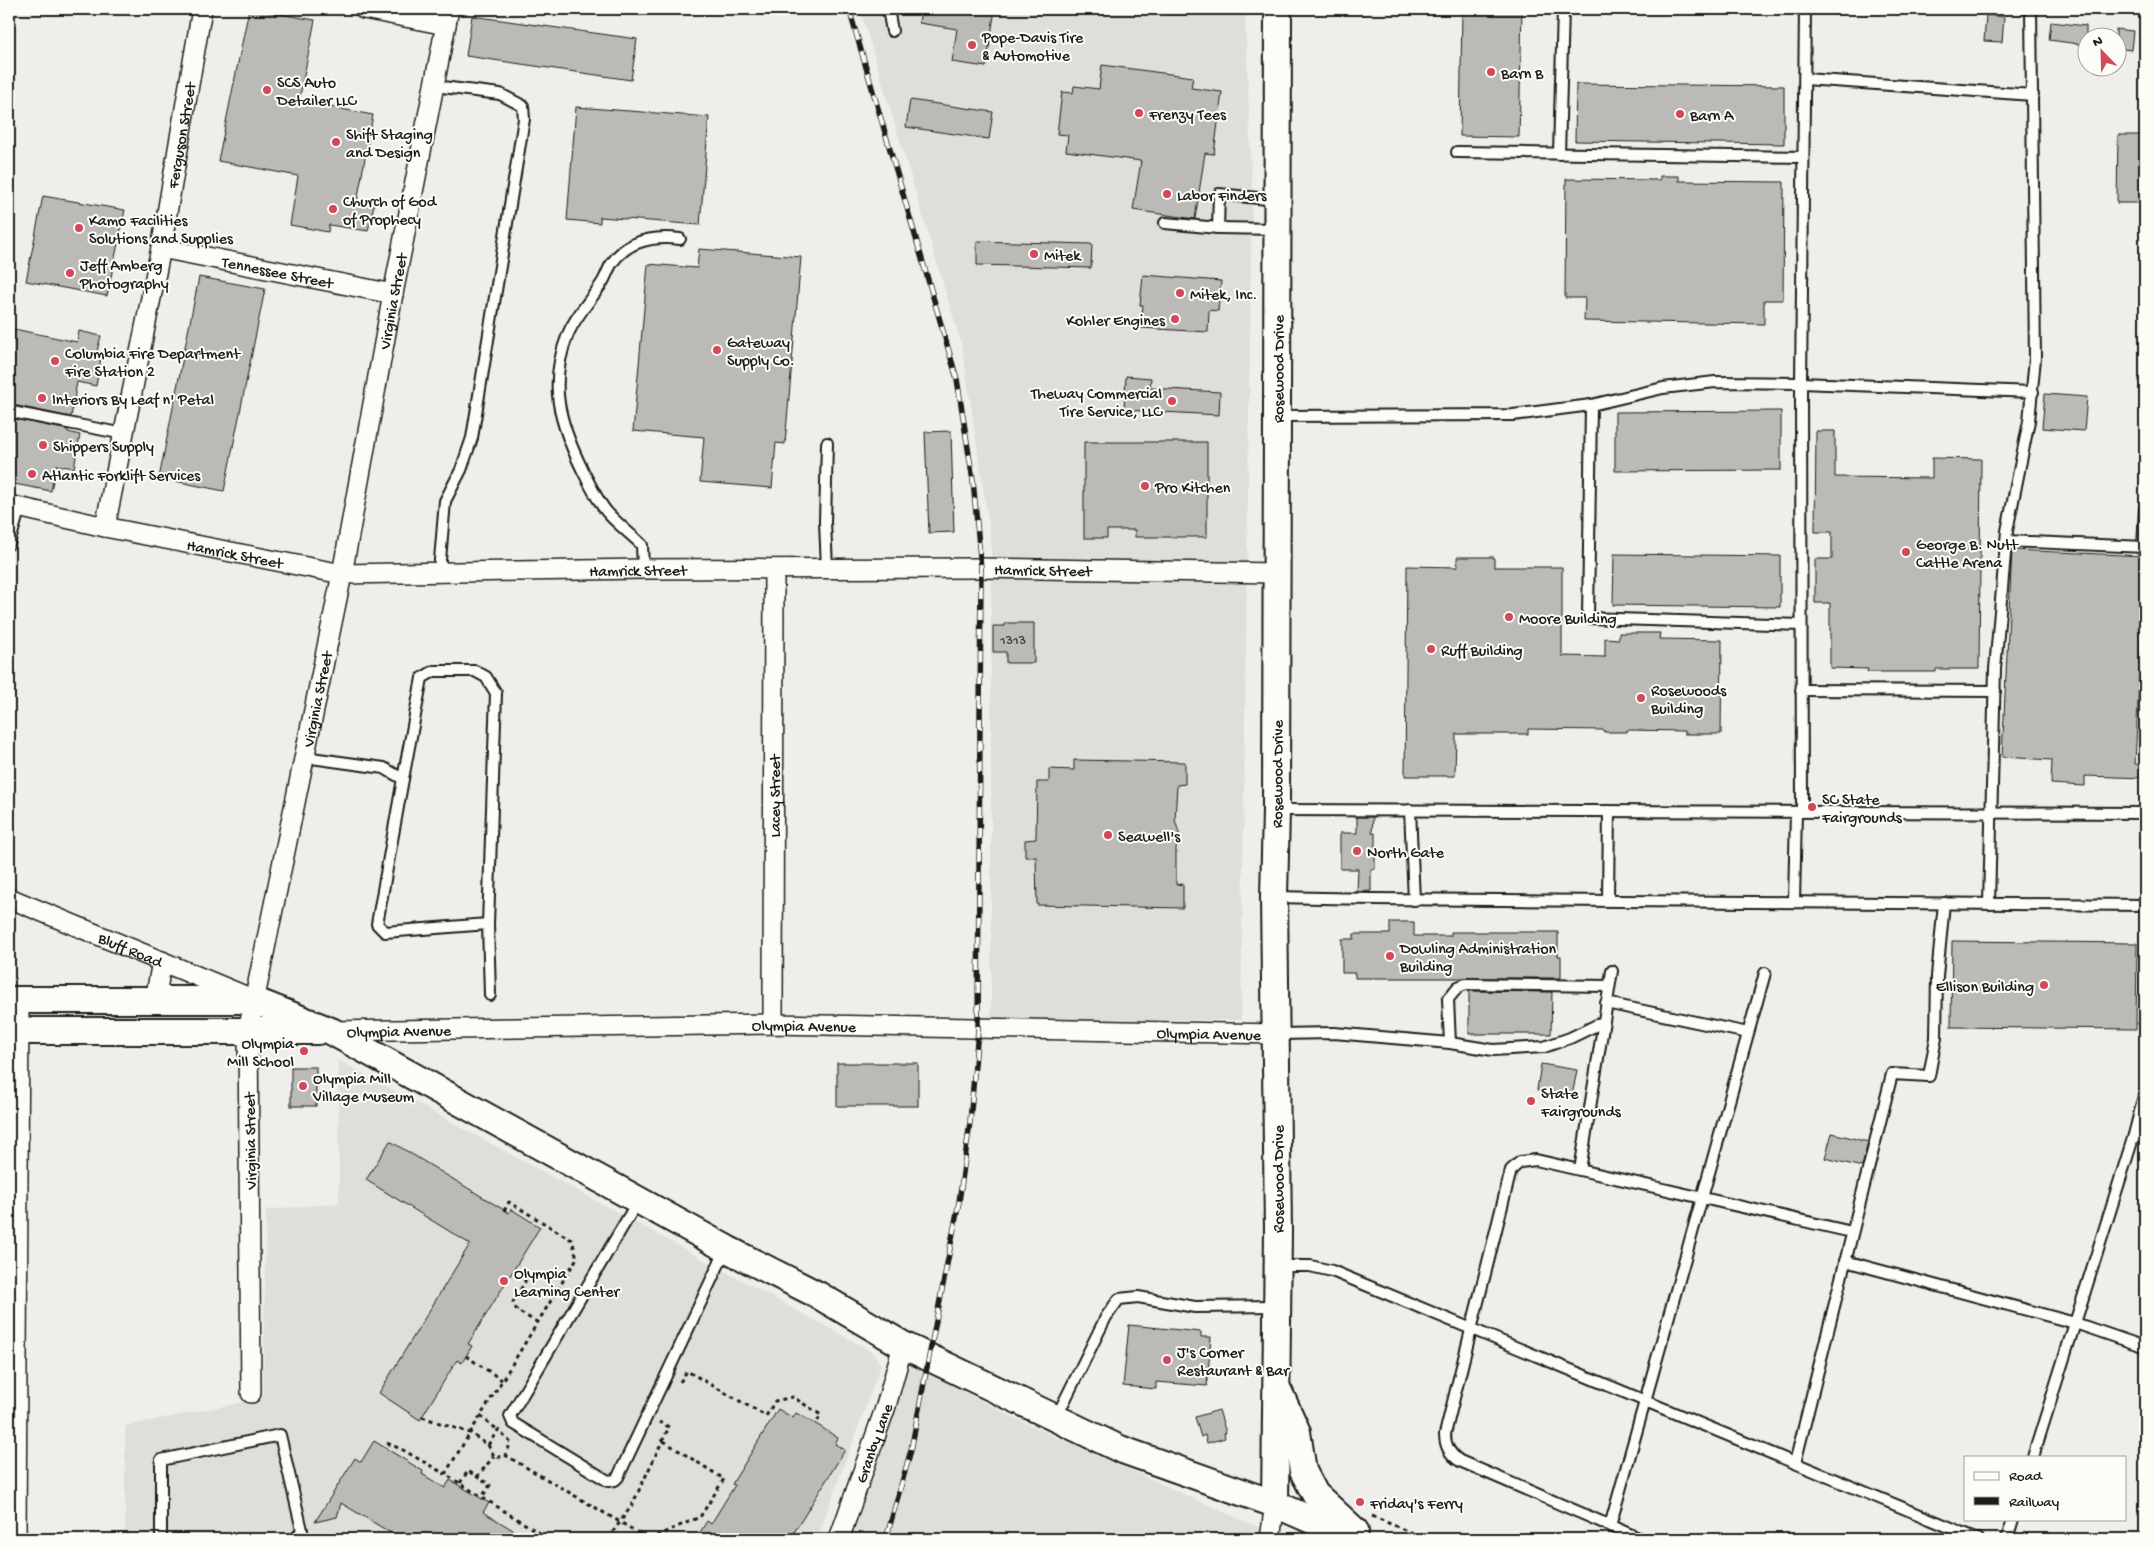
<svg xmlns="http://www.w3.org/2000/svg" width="2154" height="1548" font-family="'Gochi Hand',sans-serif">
<rect width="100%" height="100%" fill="#f0eeea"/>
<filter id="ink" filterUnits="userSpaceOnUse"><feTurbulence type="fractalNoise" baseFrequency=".02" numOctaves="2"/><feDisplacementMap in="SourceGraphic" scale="10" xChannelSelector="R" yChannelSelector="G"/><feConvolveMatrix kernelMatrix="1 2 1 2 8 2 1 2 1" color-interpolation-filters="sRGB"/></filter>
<g filter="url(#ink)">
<g fill="#e0deda">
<polygon points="860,9 1245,9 1252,192 1241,1020 991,1020 991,540 962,346"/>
<polygon points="338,1060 873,1352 881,1365 817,1539 125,1539 125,1426 263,1398 266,1210 339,1203"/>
<polygon points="909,1362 1014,1418 1284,1539 850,1539"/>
</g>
<g fill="#bbbab6" stroke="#1c1c1c">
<polygon points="249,9 315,20 299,101 373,115 357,202 374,205 368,231 329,225 328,232 290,225 298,176 218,161"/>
<polygon points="921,9 995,9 986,67 952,62 957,29 919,23"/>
<polygon points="1462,9 1522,9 1519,137 1460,136"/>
<polygon points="1986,15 2004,17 2002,42 1984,41"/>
<polygon points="472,16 637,39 631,80 466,56"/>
<polygon points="2051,22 2086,26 2086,45 2049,40"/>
<polygon points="2116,29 2133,31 2131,50 2116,48"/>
<polygon points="1102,65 1193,77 1191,88 1222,92 1214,154 1205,153 1195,219 1133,210 1141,161 1066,151 1068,135 1057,134 1062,92 1073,93 1074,86 1099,89"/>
<polygon points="1576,84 1784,86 1784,144 1575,141"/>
<polygon points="910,100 993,112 989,139 906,127"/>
<polygon points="576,107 709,117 700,225 600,217 600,223 567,220"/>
<polygon points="2118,135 2145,135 2145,203 2117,203"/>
<polygon points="1660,176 1679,176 1679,181 1784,182 1783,300 1764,300 1764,324 1584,321 1585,298 1565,298 1566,179 1660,180"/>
<polygon points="43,196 125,210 107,296 26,281"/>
<polygon points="977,241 1092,244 1091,268 977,265"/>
<polygon points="699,249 801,257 785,444 776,443 772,488 700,482 704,437 633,431 648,264 697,268"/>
<polygon points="1143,275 1221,281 1218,311 1209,310 1208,332 1141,328 1143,305 1140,305"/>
<polygon points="199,277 265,289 224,491 159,478"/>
<polygon points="14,329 77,342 79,331 101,336 97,351 102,352 96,386 77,382 71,417 13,405 9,406 9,353"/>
<polygon points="1126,376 1151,378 1150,388 1220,392 1219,415 1124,410"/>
<polygon points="2045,394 2087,397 2084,431 2042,428"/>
<polygon points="1781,411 1781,470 1615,471 1615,412"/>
<polygon points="9,418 68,430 68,432 80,435 74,468 56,465 51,491 9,483"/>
<polygon points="951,431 954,532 929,533 925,432"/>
<polygon points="1816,431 1835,431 1835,477 1932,478 1932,458 1981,459 1979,669 1936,669 1936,672 1867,672 1868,669 1830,668 1830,603 1815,603 1815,559 1832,559 1832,532 1815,532"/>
<polygon points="1084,442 1207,442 1207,537 1135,537 1135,530 1107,530 1107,538 1084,538"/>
<polygon points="2012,550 2145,556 2142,626 2145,626 2145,641 2141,641 2135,764 2145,765 2145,778 2085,776 2085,786 2051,784 2052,760 2002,757"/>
<polygon points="1614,554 1780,556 1780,607 1613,605"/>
<polygon points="1457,557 1494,557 1494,567 1562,567 1562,656 1605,657 1605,638 1619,639 1619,633 1660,633 1659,639 1722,640 1721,734 1684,734 1684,731 1627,730 1627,732 1604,732 1604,730 1528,729 1528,734 1456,734 1455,776 1405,776 1407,566 1458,567"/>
<polygon points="1005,623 1034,623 1034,663 1006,663 1006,652 993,652 993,626 1005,626"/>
<polygon points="1074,760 1185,762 1185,784 1177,785 1175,820 1179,833 1176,848 1176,885 1183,884 1183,908 1037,905 1036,857 1025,857 1025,840 1036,839 1037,782 1049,782 1049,769 1074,770"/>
<polygon points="1357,817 1373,817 1372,833 1375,833 1375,869 1371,870 1371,891 1357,892 1358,869 1340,869 1340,833 1357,833"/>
<polygon points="1390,922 1414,922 1414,936 1451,936 1451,932 1558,932 1558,956 1561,956 1561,978 1355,978 1355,973 1342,973 1342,939 1354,939 1354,934 1390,934"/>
<polygon points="1952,941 2137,943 2136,1029 1951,1027"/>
<polygon points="1469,991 1552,992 1551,1034 1469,1034"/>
<rect x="837" y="1063" width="81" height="43"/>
<polygon points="1541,1064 1577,1070 1572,1096 1537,1090"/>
<rect x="291" y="1067" width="25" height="39"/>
<polygon points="1832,1133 1868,1142 1862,1167 1825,1158"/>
<polygon points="390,1141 509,1213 511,1209 540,1227 468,1344 472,1346 466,1356 462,1363 457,1360 420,1420 379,1393 470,1244 366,1180"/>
<polygon points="1129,1325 1201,1332 1201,1337 1211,1337 1207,1386 1156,1382 1156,1389 1123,1386"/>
<polygon points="778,1409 793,1418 796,1413 816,1424 838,1438 835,1444 845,1450 790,1539 696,1539 707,1521 711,1524 735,1485 732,1484"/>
<polygon points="1219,1410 1226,1433 1224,1433 1225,1438 1207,1443 1205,1435 1201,1437 1195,1417"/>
<polygon points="374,1441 423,1471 422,1474 445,1488 450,1480 489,1503 483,1512 528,1539 401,1539 341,1503 337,1517 315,1522 355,1458 361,1462"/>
</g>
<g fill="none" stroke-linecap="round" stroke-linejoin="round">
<defs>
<g id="service">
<polyline points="888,9 892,31"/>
<polyline points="1805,79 2033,95"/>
<polyline points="434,86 500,94 523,106 524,119 472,438 461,470 445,501 439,572"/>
<polyline points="1457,152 1803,157"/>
<polyline points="1559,154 1563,9"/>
<polyline points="1165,223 1218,228 1219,194 1277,200"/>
<polyline points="1218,228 1277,229"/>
<polyline points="1591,405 1588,618 1801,625"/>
<polyline points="12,412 124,434"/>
<polyline points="1278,416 1513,415 1591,405 1663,388 1715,382 1801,383 2033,392"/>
<polyline points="2006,541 2145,547"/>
<polyline points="9,544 20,507"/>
<polyline points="2143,547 2145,508"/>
<path d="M643,569L642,545C631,534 616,523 606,511C596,498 589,483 582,469C559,422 548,384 568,334C576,315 591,300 602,283C606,277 608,269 612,263C628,240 655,236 680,239"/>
<polyline points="827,569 825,522 827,443"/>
<polyline points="1801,690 1995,691"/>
<polyline points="304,757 384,768 403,779 377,924 385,932 488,924 490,995"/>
<polyline points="403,779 422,678 434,671 475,671 486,677 496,693 488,924"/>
<polyline points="1277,810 2145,813"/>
<polyline points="1410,810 1414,900"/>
<polyline points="1802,812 1801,383 1805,9"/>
<polyline points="1274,897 1372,899 2145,905"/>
<polyline points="1608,900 1609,811"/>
<polyline points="1794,902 1796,812"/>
<polyline points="1989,904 1995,669 2007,531 2029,421 2035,358 2031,9"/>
<polyline points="1606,1003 1748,1033"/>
<polyline points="1277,1034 1334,1033 1450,1043 1493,1050 1544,1047 1570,1038 1603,1022"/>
<polyline points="1450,1043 1448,999 1458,987 1466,984 1608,986"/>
<polyline points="2134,1135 2145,1139"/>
<polyline points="1580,1170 1612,971"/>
<polyline points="638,1201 510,1416 513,1423 608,1481 615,1480 618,1477 726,1249"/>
<polyline points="1845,1261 2075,1323 2145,1347"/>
<polyline points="1278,1266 1310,1266 1332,1271 1978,1539"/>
<polyline points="1056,1418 1106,1317 1119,1299 1138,1297 1195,1307 1276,1306"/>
<polyline points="2033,1457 2134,1135 2145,1092"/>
<polyline points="1795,1463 1892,1074 1929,1076 1936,1038 1937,976 1944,903"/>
<polyline points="1610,1526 1765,973"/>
<polyline points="161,1539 161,1460 280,1435 302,1530 296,1539"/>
<path d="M1641,1539L1460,1461C1450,1455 1445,1446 1445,1434L1511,1170L1520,1162L1536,1160L1852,1232"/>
<polyline points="2007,1539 2013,1519"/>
</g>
<g id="minor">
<polyline points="364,9 446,25"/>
<path id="s1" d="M161,248L393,294"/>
<path id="s2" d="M9,505L105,527L342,574L643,569L981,568L1275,573"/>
<path id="s3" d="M105,527L161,248L202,9"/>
<path id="s4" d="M9,898L245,996"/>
<polyline points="155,1000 162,961"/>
<path id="s5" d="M773,1024L774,569"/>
<path id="s6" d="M333,1031L773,1024L1276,1034"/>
<path id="s7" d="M251,1393L248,1031L342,574L393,294L449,9"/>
<polyline points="16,1539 19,1000"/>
<path id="s8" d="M839,1539L886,1406L903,1345"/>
<polyline points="1270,1539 1275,1504"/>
</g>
<g id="secondary">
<polyline points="9,1000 253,1000 331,1031 727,1249 818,1295 903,1345 1120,1449 1275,1504 1355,1539"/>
<polyline points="9,1031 318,1031"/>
<polyline points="1279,1392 1297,1432 1303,1471 1315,1494 1355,1531"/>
<path id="s9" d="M1275,1504L1278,1231L1274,897L1276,810L1278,9"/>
</g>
</defs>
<use href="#service" stroke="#1c1c1c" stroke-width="14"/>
<use href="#minor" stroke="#1c1c1c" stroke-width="22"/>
<use href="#secondary" stroke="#1c1c1c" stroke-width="30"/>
<g stroke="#1c1c1c" stroke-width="3" stroke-dasharray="4 4" stroke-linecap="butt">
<polyline points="504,1211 509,1202 572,1240 577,1258 445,1474 549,1539"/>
<polyline points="514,1270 525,1275 525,1282 513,1302 517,1311 537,1322"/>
<polyline points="466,1356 502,1380"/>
<polyline points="680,1382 687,1371 766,1416 775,1401 793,1397 821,1415 816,1424"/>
<polyline points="480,1416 498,1430"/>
<polyline points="422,1417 470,1433 488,1445 494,1456 500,1457 505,1455 649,1539"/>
<polyline points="387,1443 403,1450 445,1474"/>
<polyline points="488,1445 498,1430 511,1443 505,1455"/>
<polyline points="477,1477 494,1456"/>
<polyline points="460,1483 468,1471 490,1485 482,1497"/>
<polyline points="1372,1516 1426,1539"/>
<polyline points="608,1539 632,1505 669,1427 659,1422"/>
<polyline points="649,1539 700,1517 724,1479 662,1440"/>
</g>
<use href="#service" stroke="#fdfcf7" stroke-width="10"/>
<use href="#minor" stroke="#fdfcf7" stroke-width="19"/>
<use href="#secondary" stroke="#fdfcf7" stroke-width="26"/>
<defs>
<polyline id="rail" points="849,9 957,379 973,480 981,568 978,1030 970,1122 959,1202 911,1450 886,1539"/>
</defs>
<use href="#rail" stroke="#1c1c1c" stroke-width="5.5"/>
<use href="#rail" stroke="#fdfcf7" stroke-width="4" stroke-dasharray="11" stroke-linecap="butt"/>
</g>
</g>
<g fill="#d1495b" stroke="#fdfcf7" stroke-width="2">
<circle cx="972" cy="45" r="5"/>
<circle cx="1491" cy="72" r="5"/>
<circle cx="267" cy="90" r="5"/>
<circle cx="1139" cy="113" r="5"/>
<circle cx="1680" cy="114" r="5"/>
<circle cx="336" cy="142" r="5"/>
<circle cx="1167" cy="194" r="5"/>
<circle cx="333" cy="209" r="5"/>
<circle cx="79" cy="228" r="5"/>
<circle cx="1034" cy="254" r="5"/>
<circle cx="70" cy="273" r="5"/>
<circle cx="1180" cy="293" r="5"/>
<circle cx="1175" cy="319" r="5"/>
<circle cx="717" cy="350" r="5"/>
<circle cx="55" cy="361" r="5"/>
<circle cx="42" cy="398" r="5"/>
<circle cx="1172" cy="401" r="5"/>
<circle cx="43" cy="445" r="5"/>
<circle cx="32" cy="474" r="5"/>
<circle cx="1145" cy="486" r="5"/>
<circle cx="1906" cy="552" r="5"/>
<circle cx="1509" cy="617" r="5"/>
<circle cx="1431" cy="649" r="5"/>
<circle cx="1641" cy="698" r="5"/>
<circle cx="1812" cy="807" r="5"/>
<circle cx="1108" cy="835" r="5"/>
<circle cx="1357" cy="851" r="5"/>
<circle cx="1390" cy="956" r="5"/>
<circle cx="2044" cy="985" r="5"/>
<circle cx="304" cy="1051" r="5"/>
<circle cx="303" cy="1086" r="5"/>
<circle cx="1531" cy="1101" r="5"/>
<circle cx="504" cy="1281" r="5"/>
<circle cx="1167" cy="1360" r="5"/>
<circle cx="1360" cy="1502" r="5"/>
</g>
<g text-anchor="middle" stroke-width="4" stroke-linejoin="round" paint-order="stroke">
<g font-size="14" fill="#444442">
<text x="1013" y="644">1313</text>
</g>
<g font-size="16" fill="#1c1c1c" stroke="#fdfcf7" text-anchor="start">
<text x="982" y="42">Pope-Davis Tire<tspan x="982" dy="18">&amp; Automotive</tspan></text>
<text x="1501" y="78">Barn B</text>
<text x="277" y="87">SCS Auto<tspan x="277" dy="18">Detailer LLC</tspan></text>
<text x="1149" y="119">Frenzy Tees</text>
<text x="1690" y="120">Barn A</text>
<text x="346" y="139">Shift Staging<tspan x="346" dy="18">and Design</tspan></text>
<text x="1177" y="200">Labor Finders</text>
<text x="343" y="206">Church of God<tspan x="343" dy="18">of Prophecy</tspan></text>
<text x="89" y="225">Kamo Facilities<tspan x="89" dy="18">Solutions and Supplies</tspan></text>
<text x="1044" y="260">Mitek</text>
<text x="80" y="270">Jeff Amberg<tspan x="80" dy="18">Photography</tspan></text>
<text x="1190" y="299">Mitek, Inc.</text>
<text x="1165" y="325" text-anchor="end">Kohler Engines</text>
<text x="727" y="347">Gateway<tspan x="727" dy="18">Supply Co.</tspan></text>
<text x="65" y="358">Columbia Fire Department<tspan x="65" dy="18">Fire Station 2</tspan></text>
<text x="1162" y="398" text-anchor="end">Theway Commercial<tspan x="1162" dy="18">Tire Service, LLC</tspan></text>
<text x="52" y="404">Interiors By Leaf n' Petal</text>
<text x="53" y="451">Shippers Supply</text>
<text x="42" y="480">Atlantic Forklift Services</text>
<text x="1155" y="492">Pro Kitchen</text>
<text x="1916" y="549">George B. Nutt<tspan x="1916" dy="18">Cattle Arena</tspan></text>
<text x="1519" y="623">Moore Building</text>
<text x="1441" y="655">Ruff Building</text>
<text x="1651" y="695">Rosewoods<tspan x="1651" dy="18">Building</tspan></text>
<text x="1822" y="804">SC State<tspan x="1822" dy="18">Fairgrounds</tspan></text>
<text x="1118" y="841">Seawell's</text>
<text x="1367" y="857">North Gate</text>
<text x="1400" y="953">Dowling Administration<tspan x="1400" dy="18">Building</tspan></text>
<text x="2034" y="991" text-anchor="end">Ellison Building</text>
<text x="294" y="1048" text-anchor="end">Olympia<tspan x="294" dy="18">Mill School</tspan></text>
<text x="313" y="1083">Olympia Mill<tspan x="313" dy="18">Village Museum</tspan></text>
<text x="1541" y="1098">State<tspan x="1541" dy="18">Fairgrounds</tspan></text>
<text x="514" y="1278">Olympia<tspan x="514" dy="18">Learning Center</tspan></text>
<text x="1177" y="1357">J's Corner<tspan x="1177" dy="18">Restaurant &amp; Bar</tspan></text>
<text x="1370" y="1508">Friday's Ferry</text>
</g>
<g font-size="16" fill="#1c1c1c" stroke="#fdfcf7">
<text dy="6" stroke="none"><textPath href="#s3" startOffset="399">Ferguson Street</textPath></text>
<text dy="6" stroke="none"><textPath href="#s1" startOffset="119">Tennessee Street</textPath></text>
<text dy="6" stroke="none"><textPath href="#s7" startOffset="1106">Virginia Street</textPath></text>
<text dy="6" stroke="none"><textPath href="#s9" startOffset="1135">Rosewood Drive</textPath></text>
<text dy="6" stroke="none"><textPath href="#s2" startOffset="231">Hamrick Street</textPath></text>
<text dy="6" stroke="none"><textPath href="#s2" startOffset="636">Hamrick Street</textPath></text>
<text dy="6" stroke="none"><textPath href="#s2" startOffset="1041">Hamrick Street</textPath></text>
<text dy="6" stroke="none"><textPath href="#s7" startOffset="701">Virginia Street</textPath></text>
<text dy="6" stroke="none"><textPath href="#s9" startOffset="730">Rosewood Drive</textPath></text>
<text dy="6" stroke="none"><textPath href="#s5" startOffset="228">Lacey Street</textPath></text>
<text dy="6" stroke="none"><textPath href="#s4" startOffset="132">Bluff Road</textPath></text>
<text dy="6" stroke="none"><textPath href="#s6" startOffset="471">Olympia Avenue</textPath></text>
<text dy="6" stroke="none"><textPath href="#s6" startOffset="66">Olympia Avenue</textPath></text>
<text dy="6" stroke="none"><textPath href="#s6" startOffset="876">Olympia Avenue</textPath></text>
<text transform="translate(249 1141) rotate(-91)" y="6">Virginia Street</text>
<text transform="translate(1277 1179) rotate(-90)" y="6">Rosewood Drive</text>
<text dy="6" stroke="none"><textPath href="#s8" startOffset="102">Granby Lane</textPath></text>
</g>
</g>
<rect width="2154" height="1548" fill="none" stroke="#fdfcf7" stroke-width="30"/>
<rect x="15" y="15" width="2124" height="1518" fill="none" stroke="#1c1c1c" stroke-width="2" filter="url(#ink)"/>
<rect x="1964" y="1456" width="162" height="65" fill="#fdfcf7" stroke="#a3a29f"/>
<rect x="1974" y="1472" width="25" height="8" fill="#fdfcf7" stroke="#a3a29f"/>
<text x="2009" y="1480" font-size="15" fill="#1c1c1c">Road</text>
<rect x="1974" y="1497" width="25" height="8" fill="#1c1c1c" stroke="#a3a29f"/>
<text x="2009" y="1506" font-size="15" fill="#1c1c1c">Railway</text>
<g transform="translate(2102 52) rotate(337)"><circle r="24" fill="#fdfcf7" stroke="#a3a29f"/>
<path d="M0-4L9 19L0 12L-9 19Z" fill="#d1495b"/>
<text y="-8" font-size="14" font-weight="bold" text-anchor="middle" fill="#1c1c1c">N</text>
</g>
</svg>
